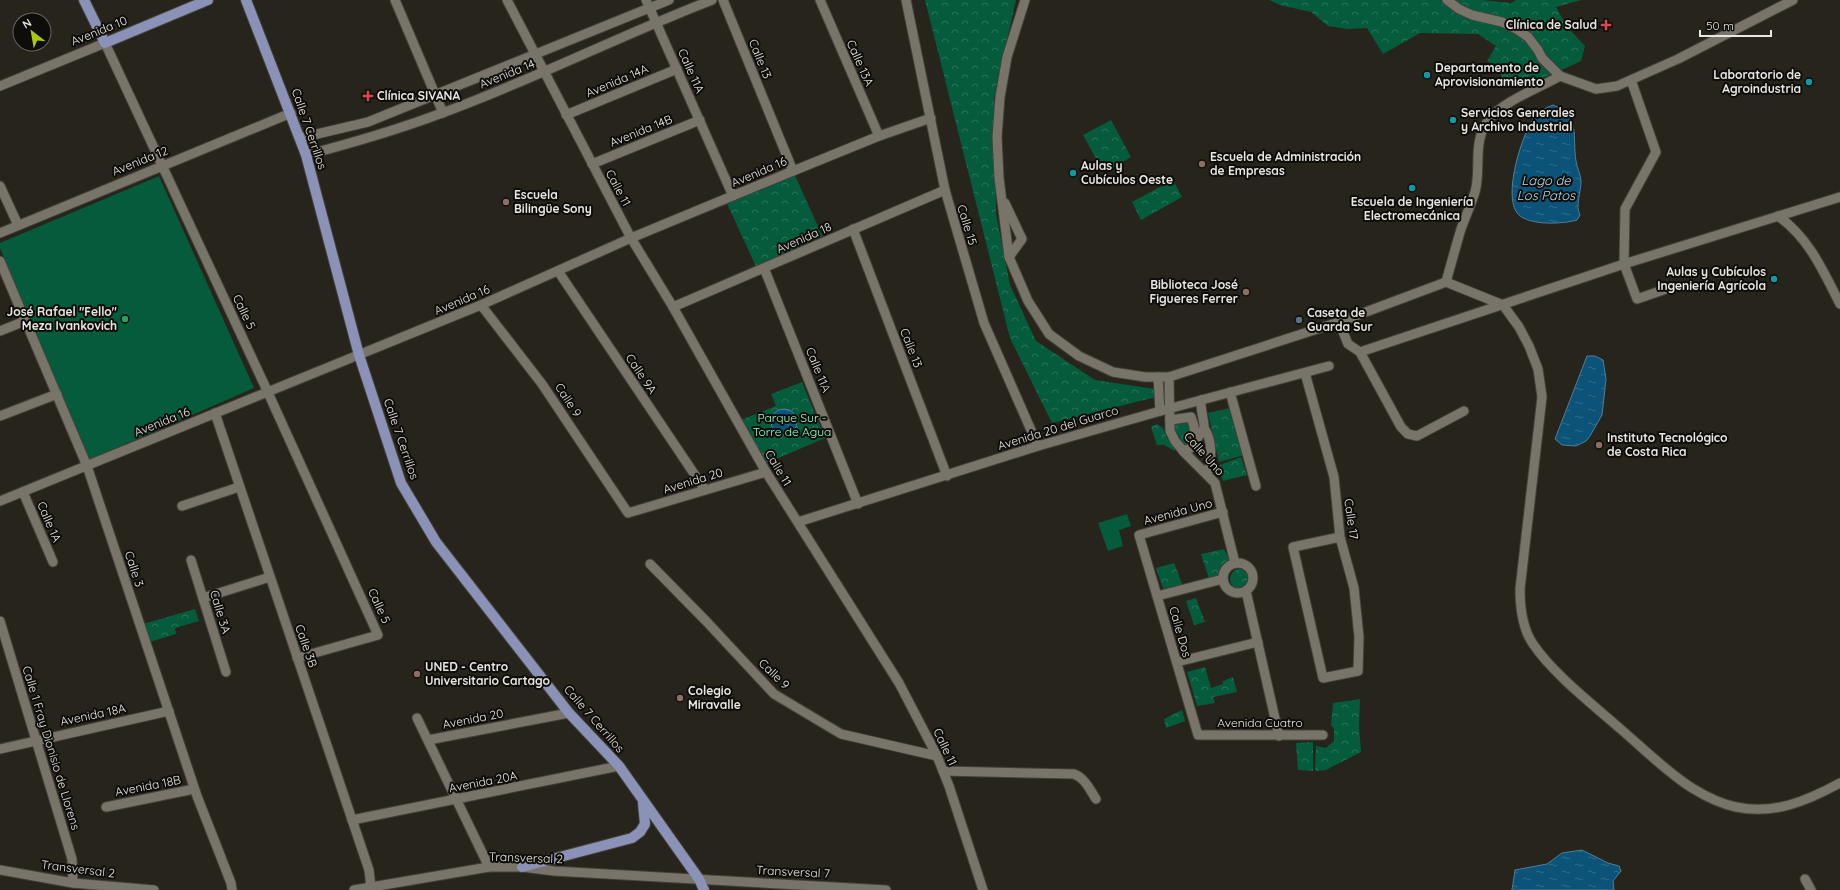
<svg xmlns="http://www.w3.org/2000/svg" width="1840" height="890" font-family="Quicksand,sans-serif">
<defs>
<pattern id="forest-crowns" width="20" height="18" patternUnits="userSpaceOnUse"><rect width="20" height="18" fill="#045c3d"/><path d="M2 6a3 3 0 1 1 6 0M12 15a3 3 0 1 1 6 0" fill="none" stroke="#297359"/></pattern>
<pattern id="water-ripples" width="26" height="14" patternUnits="userSpaceOnUse"><rect width="26" height="14" fill="#0b5379"/><path d="M2 4q2-2 4 0t4 0M15 11q2-2 4 0t4 0" fill="none" stroke="#2f6c8c"/></pattern>
</defs>
<rect width="100%" height="100%" fill="#27241c"/>
<g fill="url(#forest-crowns)">
<polygon points="925,0 1016,0 994,98 996,214 1010,285 1036,341 1095,380 1154,389 1164,395 1052,423 1010,338"/>
<polygon points="1269,0 1482,0 1511,3 1516,0 1581,0 1556,7 1567,27 1585,46 1581,61 1555,73 1519,87 1505,86 1499,68 1487,61 1496,46 1478,34 1420,33 1383,54 1367,28 1348,29 1328,26 1311,12 1280,5"/>
<polygon points="1111,120 1131,157 1104,173 1083,135"/>
<polygon points="793,171 825,242 758,271 725,199"/>
<polygon points="1173,180 1182,197 1141,220 1132,202"/>
<polygon points="802,382 825,438 767,463 739,418 743,419 776,406 771,394"/>
<polygon points="1230,408 1244,455 1219,462 1208,413"/>
<polygon points="1189,420 1191,429 1190,444 1186,446 1173,431 1174,421"/>
<polygon points="1157,424 1163,428 1167,438 1175,448 1175,451 1164,445 1157,445 1151,427"/>
<polygon points="1241,457 1247,475 1223,481 1217,466"/>
<polygon points="1224,549 1232,564 1220,575 1209,579 1201,554"/>
<polygon points="1174,563 1183,586 1164,591 1156,568"/>
<circle cx="1240" cy="579" r="10"/>
<polygon points="1196,598 1205,622 1194,625 1186,601"/>
<polygon points="195,609 199,621 175,628 176,634 146,643 140,625"/>
<polygon points="1205,667 1211,688 1223,684 1223,681 1233,677 1237,692 1213,697 1215,703 1197,706 1187,672"/>
<polygon points="1360,699 1359,726 1361,752 1326,770 1315,771 1316,746 1326,748 1334,741 1334,728 1331,725 1333,703"/>
<polygon points="1182,710 1185,721 1166,728 1164,719"/>
<polygon points="1313,742 1313,771 1298,770 1296,743"/>
</g>
<g fill="#045c3d">
<polygon points="159,176 254,388 89,460 0,248 0,243"/>
<polygon points="1127,514 1131,526 1119,530 1123,546 1108,551 1098,523"/>
</g>
<g fill="url(#water-ripples)" stroke="#4e7f98">
<path d="M1553,105C1581,116 1572,136 1576,161C1577,168 1581,175 1581,182C1581,192 1575,206 1580,215L1577,220C1563,224 1529,226 1518,214C1502,197 1522,133 1535,116C1540,110 1546,108 1553,105Z"/>
<polygon points="1587,356 1595,356 1603,360 1606,379 1602,415 1590,436 1586,441 1576,446 1562,445 1555,439"/>
<circle cx="784" cy="422" r="13"/>
<polygon points="1582,850 1608,863 1619,866 1621,871 1613,881 1614,890 1512,890 1515,870 1547,864 1562,853"/>
</g>
<g fill="none" stroke-linecap="round" stroke-linejoin="round">
<defs>
<g id="minor">
<polyline points="395,0 443,113"/>
<polyline points="507,0 631,238 673,307 766,472 899,683 937,756 949,786 983,890"/>
<polyline points="646,0 733,196"/>
<polyline points="723,0 793,171"/>
<polyline points="820,0 879,136"/>
<polyline points="906,0 945,190 984,323 1038,446"/>
<path d="M1025,0L1007,57L1000,97L997,137L999,178L1009,257L1028,301L1049,334L1079,356L1113,372L1145,377H1169L1339,322L1446,282C1451,264 1456,246 1461,229C1466,216 1471,204 1475,192C1482,167 1471,141 1490,118C1506,100 1539,88 1560,76L1596,89L1617,86L1678,59L1793,0"/>
<polyline points="1447,0 1459,9 1472,15 1502,22 1518,30 1528,37 1538,50 1542,58 1560,76"/>
<polyline points="1631,80 1656,152 1625,209 1624,264 1637,299 1666,289"/>
<polyline points="0,86 105,43 265,386 378,635 297,658"/>
<polyline points="566,115 677,69"/>
<polyline points="300,138 368,122 669,0"/>
<path d="M306,155C352,143 397,130 442,113C533,80 621,35 712,0"/>
<polyline points="592,164 700,120"/>
<polyline points="0,186 18,225"/>
<polyline points="1005,203 1022,239 1009,257"/>
<path d="M1778,216C1810,239 1823,271 1840,304"/>
<polyline points="853,229 947,476"/>
<polyline points="0,233 291,113"/>
<polyline points="0,261 87,466 197,796 231,883 232,890"/>
<polyline points="764,268 858,504"/>
<polyline points="558,271 705,490"/>
<path d="M1446,282L1503,305L1519,327L1529,346L1538,369L1542,397L1520,589C1520,607 1522,628 1533,644C1554,675 1596,707 1624,732C1646,751 1668,773 1692,788C1705,796 1721,804 1736,807C1774,815 1807,801 1840,783"/>
<polyline points="481,305 542,384 628,513 766,472"/>
<polyline points="673,307 945,190"/>
<polyline points="1339,322 1348,344 1360,352 1624,264 1840,197"/>
<polyline points="0,331 25,321"/>
<polyline points="1360,352 1401,427 1408,434 1417,436 1464,411"/>
<polyline points="1305,373 1334,477 1340,537 1354,588 1359,637 1358,671 1323,678 1293,547 1340,537"/>
<polyline points="1158,377 1160,411"/>
<polyline points="1169,377 1170,431 1175,441 1185,453 1215,483 1235,563"/>
<polyline points="1230,392 1256,486"/>
<path d="M1201,400C1200,409 1205,423 1204,428"/>
<polyline points="215,413 369,870 371,888"/>
<polyline points="0,416 57,394"/>
<polyline points="1170,420 1191,417 1194,426 1195,442"/>
<path d="M1183,451L1191,448L1204,428C1213,441 1212,460 1207,474"/>
<polyline points="23,492 53,562"/>
<polyline points="0,501 481,305 631,238 793,171 879,136 931,118"/>
<polyline points="182,506 239,487"/>
<polyline points="1223,512 1139,535 1198,735 1323,735"/>
<polyline points="798,522 1038,446 1164,410 1329,366"/>
<polyline points="191,560 226,672"/>
<circle cx="1238" cy="578" r="15"/>
<polyline points="650,564 706,621 774,694 841,734 937,756"/>
<polyline points="1246,591 1279,736"/>
<polyline points="1157,596 1223,579"/>
<polyline points="203,598 270,577"/>
<polyline points="0,621 72,859 73,883"/>
<polyline points="1177,662 1258,642"/>
<polyline points="417,718 489,867"/>
<polyline points="428,740 569,713"/>
<polyline points="0,749 169,711"/>
<path d="M943,771L1074,774C1085,778 1090,790 1096,799"/>
<polyline points="106,807 194,789"/>
<polyline points="352,820 619,766"/>
<polyline points="0,870 73,883 154,890"/>
<polyline points="1805,879 1811,890"/>
<polyline points="354,890 489,867 522,867 554,871 886,890"/>
</g>
<g id="major">
<polyline points="84,0 105,43 208,0"/>
<polyline points="246,0 306,155 359,355 401,483 436,542 569,713 619,766 699,879 704,890"/>
<polyline points="522,867 632,838 640,832 645,824 643,803"/>
</g>
</defs>
<use href="#minor" stroke="#44413b" stroke-width="11"/>
<use href="#major" stroke="#44413b" stroke-width="12"/>
<use href="#minor" stroke="#78746a" stroke-width="9"/>
<use href="#major" stroke="#8a93b7" stroke-width="10"/>
</g>
<g fill="#e0444e" stroke="#0e0d0a" stroke-width="1.5">
<path d="M1604 19h4v4h4v4h-4v4h-4v-4h-4v-4h4z"/>
<path d="M366 90h4v4h4v4h-4v4h-4v-4h-4v-4h4z"/>
</g>
<g fill="#0f9aa8" stroke="#0e0d0a" stroke-width="1.5">
<circle cx="1427" cy="75" r="4"/>
<circle cx="1809" cy="82" r="4"/>
<circle cx="1453" cy="120" r="4"/>
<circle cx="1073" cy="173" r="4"/>
<circle cx="1412" cy="188" r="4"/>
<circle cx="1774" cy="279" r="4"/>
</g>
<g fill="#8d6e63" stroke="#0e0d0a" stroke-width="1.5">
<circle cx="1202" cy="164" r="4"/>
<circle cx="506" cy="202" r="4"/>
<circle cx="1246" cy="292" r="4"/>
<circle cx="1599" cy="445" r="4"/>
<circle cx="417" cy="674" r="4"/>
<circle cx="680" cy="698" r="4"/>
</g>
<circle fill="#2e9e5b" stroke="#0e0d0a" stroke-width="1.5" cx="125" cy="319" r="4"/>
<circle fill="#5c6f8a" stroke="#0e0d0a" stroke-width="1.5" cx="1299" cy="320" r="4"/>
<g text-anchor="middle" stroke-width="4" stroke-linejoin="round" paint-order="stroke">
<g font-size="12" font-weight="bold" fill="#e9e7e1" stroke="#0e0d0a" text-anchor="start">
<text x="1597" y="29" text-anchor="end">Clínica de Salud</text>
<text x="1435" y="72">Departamento de<tspan x="1435" dy="14">Aprovisionamiento</tspan></text>
<text x="1801" y="79" text-anchor="end">Laboratorio de<tspan x="1801" dy="14">Agroindustria</tspan></text>
<text x="377" y="100">Clínica SIVANA</text>
<text x="1461" y="117">Servicios Generales<tspan x="1461" dy="14">y Archivo Industrial</tspan></text>
<text x="1210" y="161">Escuela de Administración<tspan x="1210" dy="14">de Empresas</tspan></text>
<text x="1081" y="170">Aulas y<tspan x="1081" dy="14">Cubículos Oeste</tspan></text>
<text x="514" y="199">Escuela<tspan x="514" dy="14">Bilingüe Sony</tspan></text>
<text x="1412" y="206" text-anchor="middle">Escuela de Ingeniería<tspan x="1412" dy="14">Electromecánica</tspan></text>
<text x="1766" y="276" text-anchor="end">Aulas y Cubículos<tspan x="1766" dy="14">Ingeniería Agrícola</tspan></text>
<text x="1238" y="289" text-anchor="end">Biblioteca José<tspan x="1238" dy="14">Figueres Ferrer</tspan></text>
<text x="117" y="316" text-anchor="end">José Rafael "Fello"<tspan x="117" dy="14">Meza Ivankovich</tspan></text>
<text x="1307" y="317">Caseta de<tspan x="1307" dy="14">Guarda Sur</tspan></text>
<text x="1607" y="442">Instituto Tecnológico<tspan x="1607" dy="14">de Costa Rica</tspan></text>
<text x="425" y="671">UNED - Centro<tspan x="425" dy="14">Universitario Cartago</tspan></text>
<text x="688" y="695">Colegio<tspan x="688" dy="14">Miravalle</tspan></text>
</g>
<g font-size="12" fill="#e9e7e1" stroke="#0e0d0a">
<text transform="translate(99 31) rotate(-22)" y="4">Avenida 10</text>
<text transform="translate(760 59) rotate(68)" y="4">Calle 13</text>
<text transform="translate(860 63) rotate(66)" y="4">Calle 13A</text>
<text transform="translate(691 71) rotate(66)" y="4">Calle 11A</text>
<text transform="translate(507 74) rotate(-22)" y="4">Avenida 14</text>
<text transform="translate(617 81) rotate(-23)" y="4">Avenida 14A</text>
<text transform="translate(309 129) rotate(71)" y="4">Calle 7 Cerrillos</text>
<text transform="translate(641 131) rotate(-22)" y="4">Avenida 14B</text>
<text transform="translate(140 161) rotate(-22)" y="4">Avenida 12</text>
<text transform="translate(759 172) rotate(-23)" y="4">Avenida 16</text>
<text transform="translate(618 188) rotate(62)" y="4">Calle 11</text>
<text transform="translate(967 225) rotate(73)" y="4">Calle 15</text>
<text transform="translate(804 238) rotate(-24)" y="4">Avenida 18</text>
<text transform="translate(462 300) rotate(-23)" y="4">Avenida 16</text>
<text transform="translate(244 312) rotate(65)" y="4">Calle 5</text>
<text transform="translate(911 348) rotate(69)" y="4">Calle 13</text>
<text transform="translate(818 370) rotate(68)" y="4">Calle 11A</text>
<text transform="translate(641 374) rotate(56)" y="4">Calle 9A</text>
<text transform="translate(568 400) rotate(57)" y="4">Calle 9</text>
<text transform="translate(162 422) rotate(-22)" y="4">Avenida 16</text>
<text transform="translate(1058 428) rotate(-17)" y="4">Avenida 20 del Guarco</text>
<text transform="translate(401 439) rotate(71)" y="4">Calle 7 Cerrillos</text>
<text transform="translate(1204 454) rotate(48)" y="4">Calle Uno</text>
<text transform="translate(778 468) rotate(59)" y="4">Calle 11</text>
<text transform="translate(693 481) rotate(-17)" y="4">Avenida 20</text>
<text transform="translate(1178 512) rotate(-15)" y="4">Avenida Uno</text>
<text transform="translate(1351 519) rotate(82)" y="4">Calle 17</text>
<text transform="translate(49 522) rotate(67)" y="4">Calle 1A</text>
<text transform="translate(134 569) rotate(72)" y="4">Calle 3</text>
<text transform="translate(379 606) rotate(66)" y="4">Calle 5</text>
<text transform="translate(220 612) rotate(73)" y="4">Calle 3A</text>
<text transform="translate(1180 632) rotate(74)" y="4">Calle Dos</text>
<text transform="translate(306 646) rotate(71)" y="4">Calle 3B</text>
<text transform="translate(774 674) rotate(44)" y="4">Calle 9</text>
<text transform="translate(93 715) rotate(-12)" y="4">Avenida 18A</text>
<text transform="translate(473 719) rotate(-11)" y="4">Avenida 20</text>
<text transform="translate(594 719) rotate(49)" y="4">Calle 7 Cerrillos</text>
<text x="1260" y="727">Avenida Cuatro</text>
<text transform="translate(945 747) rotate(65)" y="4">Calle 11</text>
<text transform="translate(51 748) rotate(73)" y="4">Calle 1 Fray Dionisio de Llorens</text>
<text transform="translate(483 782) rotate(-11)" y="4">Avenida 20A</text>
<text transform="translate(148 786) rotate(-11)" y="4">Avenida 18B</text>
<text transform="translate(526 858) rotate(2)" y="4">Transversal 2</text>
<text transform="translate(78 869) rotate(7)" y="4">Transversal 2</text>
<text transform="translate(793 872) rotate(3)" y="4">Transversal 7</text>
</g>
<g font-size="12" fill="#95fecc" stroke="#0e0d0a">
<text x="792" y="422">Parque Sur -<tspan x="792" dy="14">Torre de Agua</tspan></text>
</g>
<g font-size="13" font-style="italic" fill="#b9dbf2" stroke="#0e0d0a">
<text x="1546" y="185">Lago de<tspan x="1546" dy="15">Los Patos</tspan></text>
</g>
</g>
<g transform="translate(32 32) rotate(329)"><circle r="19" fill="#0e0d0a" stroke="#666460"/>
<path d="M0-3L7 15L0 10L-7 15Z" fill="#acc611"/>
<text y="-6" font-size="11" font-weight="bold" text-anchor="middle" fill="#e9e7e1">N</text>
</g>
<path d="M1700 30v6h71v-6" fill="none" stroke="#e9e7e1" stroke-width="2"/>
<text x="1706" y="30" font-size="12" fill="#e9e7e1" stroke="#0e0d0a" stroke-width="3" paint-order="stroke">50 m</text>
</svg>
